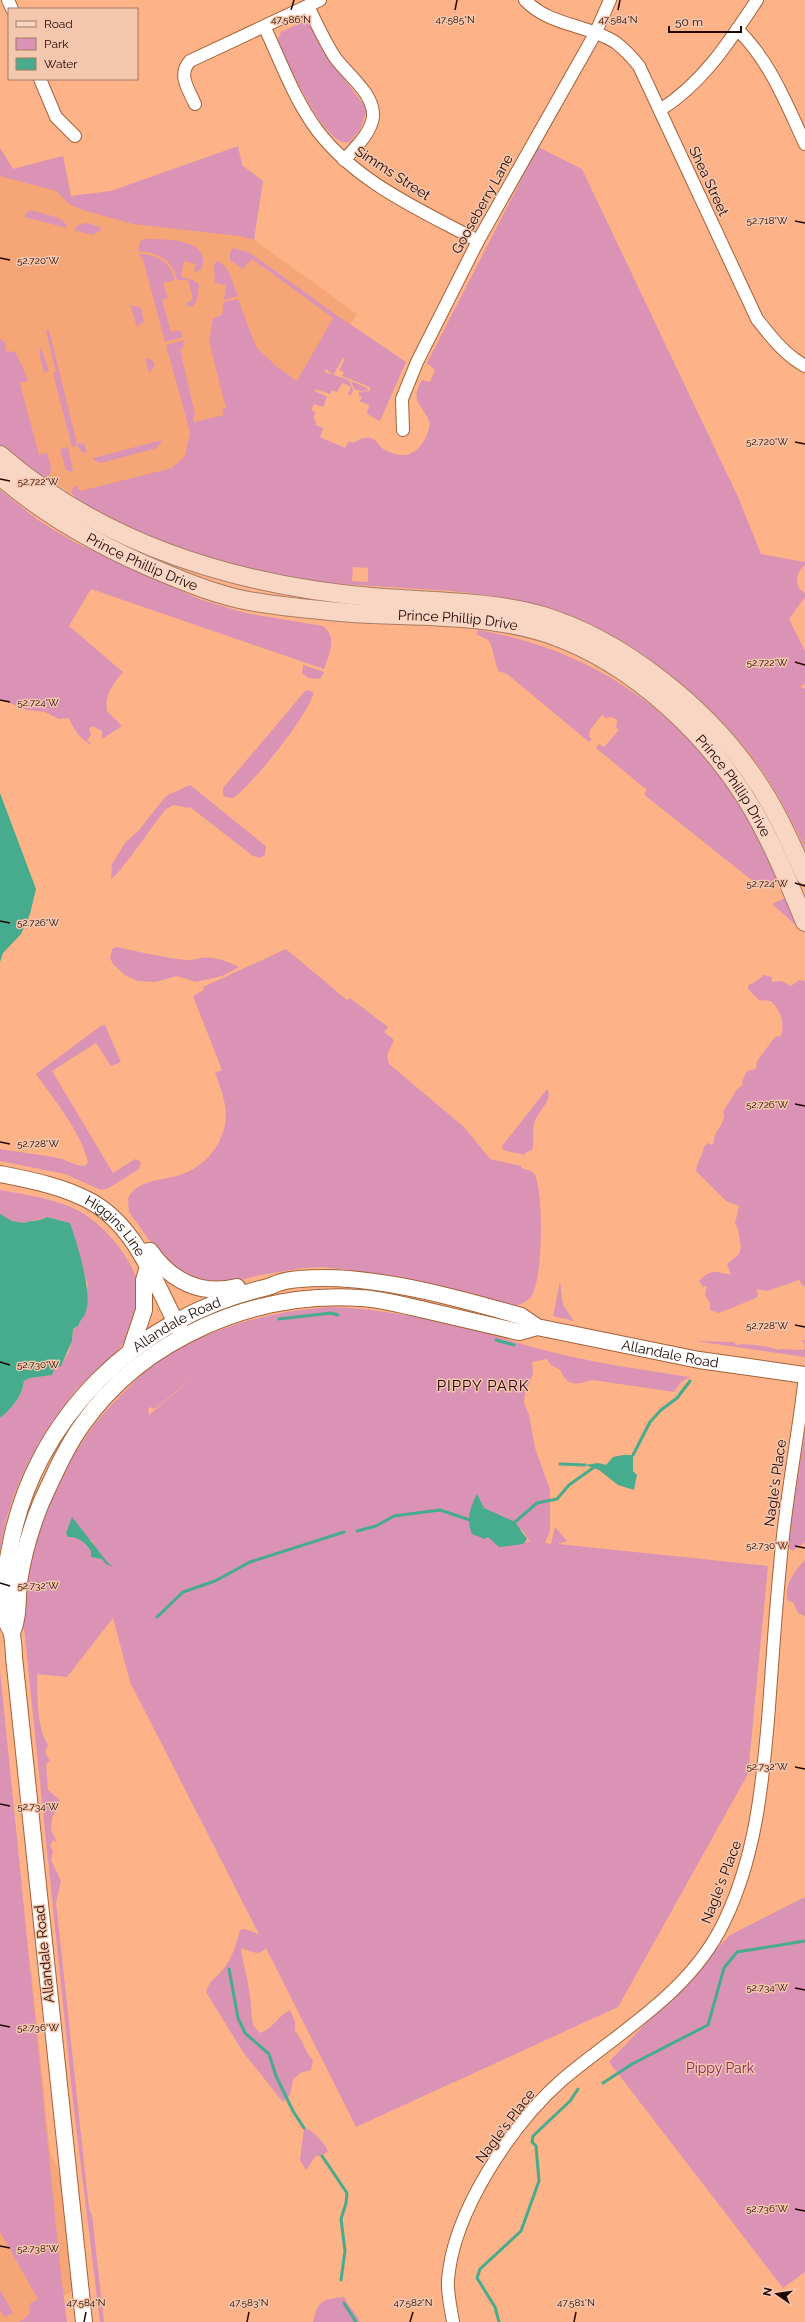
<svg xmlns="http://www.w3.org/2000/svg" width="805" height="2322" font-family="Raleway,sans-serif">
<rect width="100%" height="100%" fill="#fdb288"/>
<g fill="#f6a576">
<polygon points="0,148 13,169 63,156 71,196 111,191 208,217 254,240 357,314 310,389 287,470 77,499 74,495 45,477 40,476 0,446"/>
<polygon points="31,1968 50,2152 69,2195 80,2286 19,2322 0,2322 0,2072"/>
</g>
<g fill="#da93b4" fill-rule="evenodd">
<path d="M303,22L308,23L330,60L367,109L361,128L350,142C325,150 286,60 278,40L281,32Z"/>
<polygon points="238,146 242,165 263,181 254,240 239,236 133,224 83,210 69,204 56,191 0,176 0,148 13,169 63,156 71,196 111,191"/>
<path d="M538,147L582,169L738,497L761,554L805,562V565C796,572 793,587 805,593V597L789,619L805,651V683L800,687L805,689V848C795,828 785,807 773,787C733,721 652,650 581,620C501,586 416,591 331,583C259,577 182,555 117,522C104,515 81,509 74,495H72V489L76,485L80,491L172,468L185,456L190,432L166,345L189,339L183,342L184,348L180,349L195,415L193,416L194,422L224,415L222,409L226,408L209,341L213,318L222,315L224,302L238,299L256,347L276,366L297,381L333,318L252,259L243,269L230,260V252L233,248L250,253L335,314L406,362L380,421L367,414L369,405L359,401L362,398L361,396L359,397V392L370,391V387L342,376L344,372L339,370L345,359L343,358L333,375L326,369L324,372L349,380L353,390L351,395H348L351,387L342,383L337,392L332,390L330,394L315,389V391L327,397L323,407L314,404L311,410L316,412L313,418L315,419L316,425L323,428L320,437L345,448L349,441L354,443C359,439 364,437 371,438C377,440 379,447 385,450C410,464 426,447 430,423C422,403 409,401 422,380L430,382L435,370L427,363ZM353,567L368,568V582L352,581Z"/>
<polygon points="31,210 59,218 66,224 67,228 24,217 26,213"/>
<polygon points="86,223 98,226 101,229 100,232 98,231 93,235 74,230 78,225"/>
<path d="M143,239C163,239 214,238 201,270L194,272L196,264L184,261L181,277L193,280L199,284L197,300L193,306L188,307L187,303L193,299L188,280H177C173,260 158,252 138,251L140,242Z"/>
<path d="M139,254C156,254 171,262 175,280L163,283L168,298L162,300L171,332L180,330L183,337L165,342L143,260Z"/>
<path d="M216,261C229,263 233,285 238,296L224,300L226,285L215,283L214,266Z"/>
<polygon points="130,305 141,308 144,321 137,327"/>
<polygon points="49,330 77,444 84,443 87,453 81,452 77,445 72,447 53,373 56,372 46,331"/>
<polygon points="0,339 6,343 5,351 15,352 24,369 23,372 25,372 28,381 20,383 39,455 47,453 51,467 50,475 46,477 40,476 0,446"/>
<polygon points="40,348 42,350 49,371 44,372 39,352"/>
<polygon points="145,358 152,360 155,365 149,373"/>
<polygon points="351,381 367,388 368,390 361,391 354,389"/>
<polygon points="162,440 157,448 101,463 95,461 93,458"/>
<polygon points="68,447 73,470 71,472 66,470 60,449"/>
<path d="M0,490L38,520L74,542L199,599L245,613L323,626C338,638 329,654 324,669L91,589L69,626L123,672C113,685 104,694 107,711L122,726L102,739V731L92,726L89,729L91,735L87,740L93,745C82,742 73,729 69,718L59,719L45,712L27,710L0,699Z"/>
<path d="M478,630C603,651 700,725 758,837C763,847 780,874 775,884L768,888L758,885L647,797L644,794L647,790L596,748L599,744L604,747L619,730L616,727L617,720L612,717L606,718L602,715L590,730L589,737L592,739L589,742L507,674L498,671L491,645L488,640L476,634Z"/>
<polygon points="303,665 324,672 320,679 308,678 302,673"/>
<path d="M306,690L313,692C315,707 248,790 233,798L225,797L223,795V788Z"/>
<path d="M190,785L263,844L266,846L265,855L260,858L253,856L190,807L188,808L174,805L166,809C155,822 121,873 111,879L112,864L125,843L139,830L166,796Z"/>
<polygon points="785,898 799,928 772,904"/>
<path d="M117,947C139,952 162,957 185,960C191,961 194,959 200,958C214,956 226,961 239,967L222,976L196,982L177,976L155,982L138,981L126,976L113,964L110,958L112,949Z"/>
<path d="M286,949L347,1000L350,998L388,1027L384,1032L394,1040L387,1055L389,1064L464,1127L490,1159L521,1166V1168L531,1171L535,1175C544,1194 543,1281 531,1297C527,1301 520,1305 515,1306L400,1277L323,1267L304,1268L260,1275L226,1284L188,1279L162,1258L129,1212L128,1198C136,1181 161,1180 176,1176C206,1169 231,1137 225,1105C223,1094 219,1083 215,1073L222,1070L193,996L204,990L203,987Z"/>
<path d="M764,975L772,977V982L781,981L791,986L799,980L805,981V1286H803L799,1280L767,1291L757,1289L758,1296L756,1298L719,1313L710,1310V1303L705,1295L707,1286L703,1287L699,1281C711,1268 717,1272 731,1275L727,1264L739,1254L741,1248L738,1229L735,1224L739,1206L726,1201L696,1171C697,1161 703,1155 704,1147L708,1143L712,1145L714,1143C712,1131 728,1123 723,1112L737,1089L743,1085L742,1081L747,1071L756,1069L757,1061L775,1037L781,1036C785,1022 781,1011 771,1001L759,1000L748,989L749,984L754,983Z"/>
<path d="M102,1025H105L121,1062L111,1066L96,1043L52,1071L113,1173L135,1159L141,1162L139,1169L107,1189L101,1190L65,1174L0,1161V1149C21,1153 41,1154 62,1159C70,1162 76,1166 85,1166L88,1162C80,1130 55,1101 36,1074Z"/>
<path d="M547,1089L549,1093C549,1103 538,1112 535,1121C531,1131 535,1141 532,1150L525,1153V1155L503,1150L502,1146Z"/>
<path d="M0,1190C26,1195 54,1198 79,1211C105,1225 145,1270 139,1303C138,1309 134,1316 132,1323C130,1328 129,1335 126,1340C114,1357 92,1373 77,1389C39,1434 8,1492 0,1551V1418C11,1409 24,1396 24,1381L30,1378L51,1375C55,1368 59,1365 64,1360C70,1354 73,1337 73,1329L79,1325L88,1285L70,1223L47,1217C39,1221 33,1218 25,1223L12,1221L0,1214Z"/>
<polygon points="560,1281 563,1305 574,1321 553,1316"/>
<path d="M328,1307C388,1308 457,1324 515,1342C572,1360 632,1368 690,1377L681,1382L674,1392L593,1380C583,1382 572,1388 564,1377C562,1374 561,1371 559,1369C553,1366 550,1365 547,1359L532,1362L533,1374L525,1392L524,1403L529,1415L535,1448L550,1490V1531L545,1543L551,1544L555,1527L567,1541L558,1544L768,1566L748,1774L618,2007L356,2127L266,1948C258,1957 251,1951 241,1948C242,1961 246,1971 248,1984C251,1998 251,2011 253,2025L260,2033C273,2029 278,2016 290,2010L295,2021V2031C304,2041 304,2051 313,2060L311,2070L300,2073L293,2080L290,2095L283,2102L243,2052L206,1992C211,1980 211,1982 219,1974C231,1963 236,1945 240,1930L244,1929L259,1934L130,1682L113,1618L67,1677L37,1674C38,1696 36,1726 48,1745L45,1752L50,1761L46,1764L48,1790L60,1800L52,1818L51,1830L57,1842L53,1840L50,1845L53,1852L51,1860L61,1881L56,1902L89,2209L92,2215L104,2322H100L73,2101L23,1618C29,1530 65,1446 131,1385C140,1376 151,1365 163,1358C216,1326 267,1312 328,1307ZM199,1373L149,1415L148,1409L151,1407L154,1409L156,1408ZM499,1515L522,1530L530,1542L515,1540ZM69,1526L93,1542L91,1551L81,1540L66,1533Z"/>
<path d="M805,1340V1357L695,1341L734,1342L736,1345C743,1343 770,1346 778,1350C788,1347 795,1352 805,1349L804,1342L801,1341Z"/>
<polygon points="805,1433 805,1542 793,1551 787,1547"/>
<path d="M805,1560V1616L798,1613L793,1602L788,1601C783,1586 795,1570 805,1560Z"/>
<path d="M0,1670L61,2275L67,2322H19C27,2318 32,2313 29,2304L38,2299L0,2232Z"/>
<polygon points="805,1897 805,2272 783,2288 609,2062 730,1935"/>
<path d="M304,2128C312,2129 325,2143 328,2151L322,2156H316L306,2170L300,2160Z"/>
<polygon points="0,2290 13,2313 4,2317 0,2310"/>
<path d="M344,2297C348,2307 356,2312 360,2322H313C318,2300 323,2299 344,2297Z"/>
</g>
<g fill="#47ab8d">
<polygon points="0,793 36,889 30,914 21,934 3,953 0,962"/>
<path d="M0,1214L12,1221L25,1223C33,1219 39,1222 47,1217L70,1223C77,1243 94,1296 85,1314C83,1319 80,1319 79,1325L73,1329L72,1341L61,1366L55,1367L52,1375L30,1378L24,1381C23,1396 11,1409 0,1418Z"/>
<polygon points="623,1455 633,1455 633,1471 637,1475 634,1490 618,1485 599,1470 585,1465 598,1463 606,1465 613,1457"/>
<path d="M477,1494L484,1508L515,1522L527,1539L523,1544L499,1547L488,1537L485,1539L472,1534C466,1520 470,1507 477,1494Z"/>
<path d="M72,1517L108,1563L113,1567L106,1564L102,1559L91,1557V1551C85,1543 79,1536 68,1537L66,1533Z"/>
</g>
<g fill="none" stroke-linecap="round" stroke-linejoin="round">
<g stroke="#47ab8d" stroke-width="3">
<polyline points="279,1319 331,1313 338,1315"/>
<polyline points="496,1340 514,1345"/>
<polyline points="633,1455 650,1422 661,1410 677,1398 690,1381"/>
<polyline points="560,1464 585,1465"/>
<polyline points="515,1522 537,1503 557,1499 569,1485 593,1468"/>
<polyline points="357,1531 376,1526 394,1516 440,1510 470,1520"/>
<polyline points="157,1617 183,1592 215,1581 250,1562 344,1532"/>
<polyline points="229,1969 238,2018 245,2033 269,2054 276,2076 293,2111 304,2128"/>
<polyline points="603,2083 632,2064 708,2025 724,1968 737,1952 805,1941"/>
<polyline points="322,2156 347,2193 346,2203 341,2219 345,2251 341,2280"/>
<polyline points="344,2303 356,2322"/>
<polyline points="499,2322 495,2307 477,2278 480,2269 521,2231 539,2181 536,2146 532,2142 533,2136 570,2101 578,2089"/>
</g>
<defs>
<g id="street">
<polyline points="8,0 12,9"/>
<path d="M525,0C549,26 587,24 615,42C624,49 632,57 639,66L757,319C772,338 784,354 805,366"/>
<path d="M308,6C316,23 324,40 334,56C345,73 375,93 373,117C371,133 355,148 344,160"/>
<path d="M265,28C281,62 294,99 317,130C357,183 421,210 478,241"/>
<path d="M737,29C770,61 786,103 805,144"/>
<polyline points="40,79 56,117 75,136"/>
<path d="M195,104C189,90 177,75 190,61L320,0"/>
<path d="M660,110C703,83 729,42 757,0"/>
<polyline points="403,430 402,399 417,362 478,241 595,34 610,0"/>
<path d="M453,2322C451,2309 447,2293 448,2280C453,2212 512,2124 562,2080C620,2031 690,1993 724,1922C755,1858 762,1789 768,1720C772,1669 775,1617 780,1566C785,1502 798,1439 805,1376"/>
</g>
<g id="secondary">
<path id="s1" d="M0,1174C30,1180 62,1186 90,1201C138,1227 155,1285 180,1330"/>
<path d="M143,1252L150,1251C171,1281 201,1296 237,1287"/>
<polyline points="131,1349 144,1310 144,1280 148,1267"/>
<path d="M12,1633C19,1617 17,1600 19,1582C23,1555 31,1528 41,1503C53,1477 65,1449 82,1425C143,1338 255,1291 360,1298C383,1299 406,1306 429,1311C459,1318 489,1325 519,1332L537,1327"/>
<path id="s2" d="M84,2322L14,1657C14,1650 13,1642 12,1634C11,1629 7,1625 6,1620C1,1602 6,1567 10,1548C33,1419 137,1317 264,1288C269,1287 273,1285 278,1283C292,1278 312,1278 327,1278C390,1279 461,1299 521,1316L537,1327L699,1360L805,1375"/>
</g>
<g id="primary">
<path d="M0,455C104,545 236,585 371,597C428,602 488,600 543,616C622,640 704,706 751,773C774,805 789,839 805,875"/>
<path id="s3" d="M0,476C51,520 107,550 169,575C195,586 221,596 249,601C282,607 318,610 352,613C419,617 488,613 552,635C634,664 710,736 753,810C774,846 789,884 805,922"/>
</g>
</defs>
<use href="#street" stroke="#a56138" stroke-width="14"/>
<use href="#secondary" stroke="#a56138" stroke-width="18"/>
<use href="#primary" stroke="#a97b65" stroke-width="20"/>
<use href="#street" stroke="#fff" stroke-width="12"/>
<use href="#secondary" stroke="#fff" stroke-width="16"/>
<use href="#primary" stroke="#f8d6c3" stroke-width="18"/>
</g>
<path fill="none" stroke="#200600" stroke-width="1.5" d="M291,10L294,0M455,10L457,0M618,10L620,0M795,221L805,223M0,258L10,260M795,442L805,444M0,479L10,481M795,662L805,665M0,700L10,702M795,883L805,886M0,921L10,923M795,1104L805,1106M0,1142L10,1144M795,1325L805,1327M0,1362L10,1365M795,1546L805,1548M0,1583L10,1586M795,1767L805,1769M0,1804L10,1806M795,1988L805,1990M0,2025L10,2027M795,2209L805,2211M0,2246L10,2248M84,2322L86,2312M247,2322L249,2312M410,2322L413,2312M574,2322L576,2312"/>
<g text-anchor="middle" stroke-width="3" stroke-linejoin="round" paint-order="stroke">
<g font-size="14" fill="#200600" stroke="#f5c7ae">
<text transform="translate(393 173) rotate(33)" y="5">Simms Street</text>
<text transform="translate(709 181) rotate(65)" y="5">Shea Street</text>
<text transform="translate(482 204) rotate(-61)" y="5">Gooseberry Lane</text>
<text dy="5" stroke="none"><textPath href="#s3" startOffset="167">Prince Phillip Drive</textPath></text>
<text dy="5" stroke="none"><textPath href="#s3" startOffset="491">Prince Phillip Drive</textPath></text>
<text dy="5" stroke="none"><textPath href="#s3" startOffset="827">Prince Phillip Drive</textPath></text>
<text dy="5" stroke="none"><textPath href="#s1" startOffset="130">Higgins Line</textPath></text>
<text dy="5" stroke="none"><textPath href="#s2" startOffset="1069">Allandale Road</textPath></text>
<text dy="5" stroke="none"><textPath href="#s2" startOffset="1582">Allandale Road</textPath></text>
<text transform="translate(775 1483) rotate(-82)" y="5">Nagle's Place</text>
<text transform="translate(721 1882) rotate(-69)" y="5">Nagle's Place</text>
<text transform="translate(44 1954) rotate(-96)" y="5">Allandale Road</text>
<text transform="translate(505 2126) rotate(-53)" y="5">Nagle's Place</text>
</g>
<g font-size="14" fill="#7f2557" stroke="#f5c7ae">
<text x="720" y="2073">Pippy Park</text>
</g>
<g font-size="15" letter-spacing="1" fill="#200600" stroke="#f5c7ae">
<text x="483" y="1391">PIPPY PARK</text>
</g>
</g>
<g font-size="10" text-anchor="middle" fill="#200600" stroke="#f5c7ae" stroke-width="3" stroke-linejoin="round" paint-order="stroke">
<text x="455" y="23">47.585°N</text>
<text x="291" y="23">47.586°N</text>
<text x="618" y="23">47.584°N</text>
<text x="767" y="224">52.718°W</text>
<text x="38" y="264">52.720°W</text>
<text x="767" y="445">52.720°W</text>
<text x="38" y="485">52.722°W</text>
<text x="767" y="666">52.722°W</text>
<text x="38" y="706">52.724°W</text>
<text x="767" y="887">52.724°W</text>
<text x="38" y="926">52.726°W</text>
<text x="767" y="1108">52.726°W</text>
<text x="38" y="1147">52.728°W</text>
<text x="767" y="1329">52.728°W</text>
<text x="38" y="1368">52.730°W</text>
<text x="767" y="1549">52.730°W</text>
<text x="38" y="1589">52.732°W</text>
<text x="767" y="1770">52.732°W</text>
<text x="38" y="1810">52.734°W</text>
<text x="767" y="1991">52.734°W</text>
<text x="38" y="2031">52.736°W</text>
<text x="767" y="2212">52.736°W</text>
<text x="38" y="2252">52.738°W</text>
<text x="86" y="2306">47.584°N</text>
<text x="249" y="2306">47.583°N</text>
<text x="413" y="2306">47.582°N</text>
<text x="576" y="2306">47.581°N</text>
</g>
<rect x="8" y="8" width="130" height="72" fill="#f5c7ae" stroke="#a07a68"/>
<rect x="16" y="21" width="20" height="6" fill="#f8d6c3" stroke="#a07a68"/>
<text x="44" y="28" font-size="12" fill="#200600">Road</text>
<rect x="16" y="38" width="20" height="12" fill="#da93b4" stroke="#a07a68"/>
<text x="44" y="48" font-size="12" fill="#200600">Park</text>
<rect x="16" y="58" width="20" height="12" fill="#47ab8d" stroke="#a07a68"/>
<text x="44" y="68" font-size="12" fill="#200600">Water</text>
<g transform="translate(777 2294) rotate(283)" stroke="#f5c7ae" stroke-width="3" paint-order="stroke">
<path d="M0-3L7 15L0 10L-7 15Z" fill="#200600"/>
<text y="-6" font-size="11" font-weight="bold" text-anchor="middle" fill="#200600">N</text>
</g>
<path d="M669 26v6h72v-6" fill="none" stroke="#200600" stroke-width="2"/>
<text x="675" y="26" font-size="12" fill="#200600" stroke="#f5c7ae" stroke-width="3" paint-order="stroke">50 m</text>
</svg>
